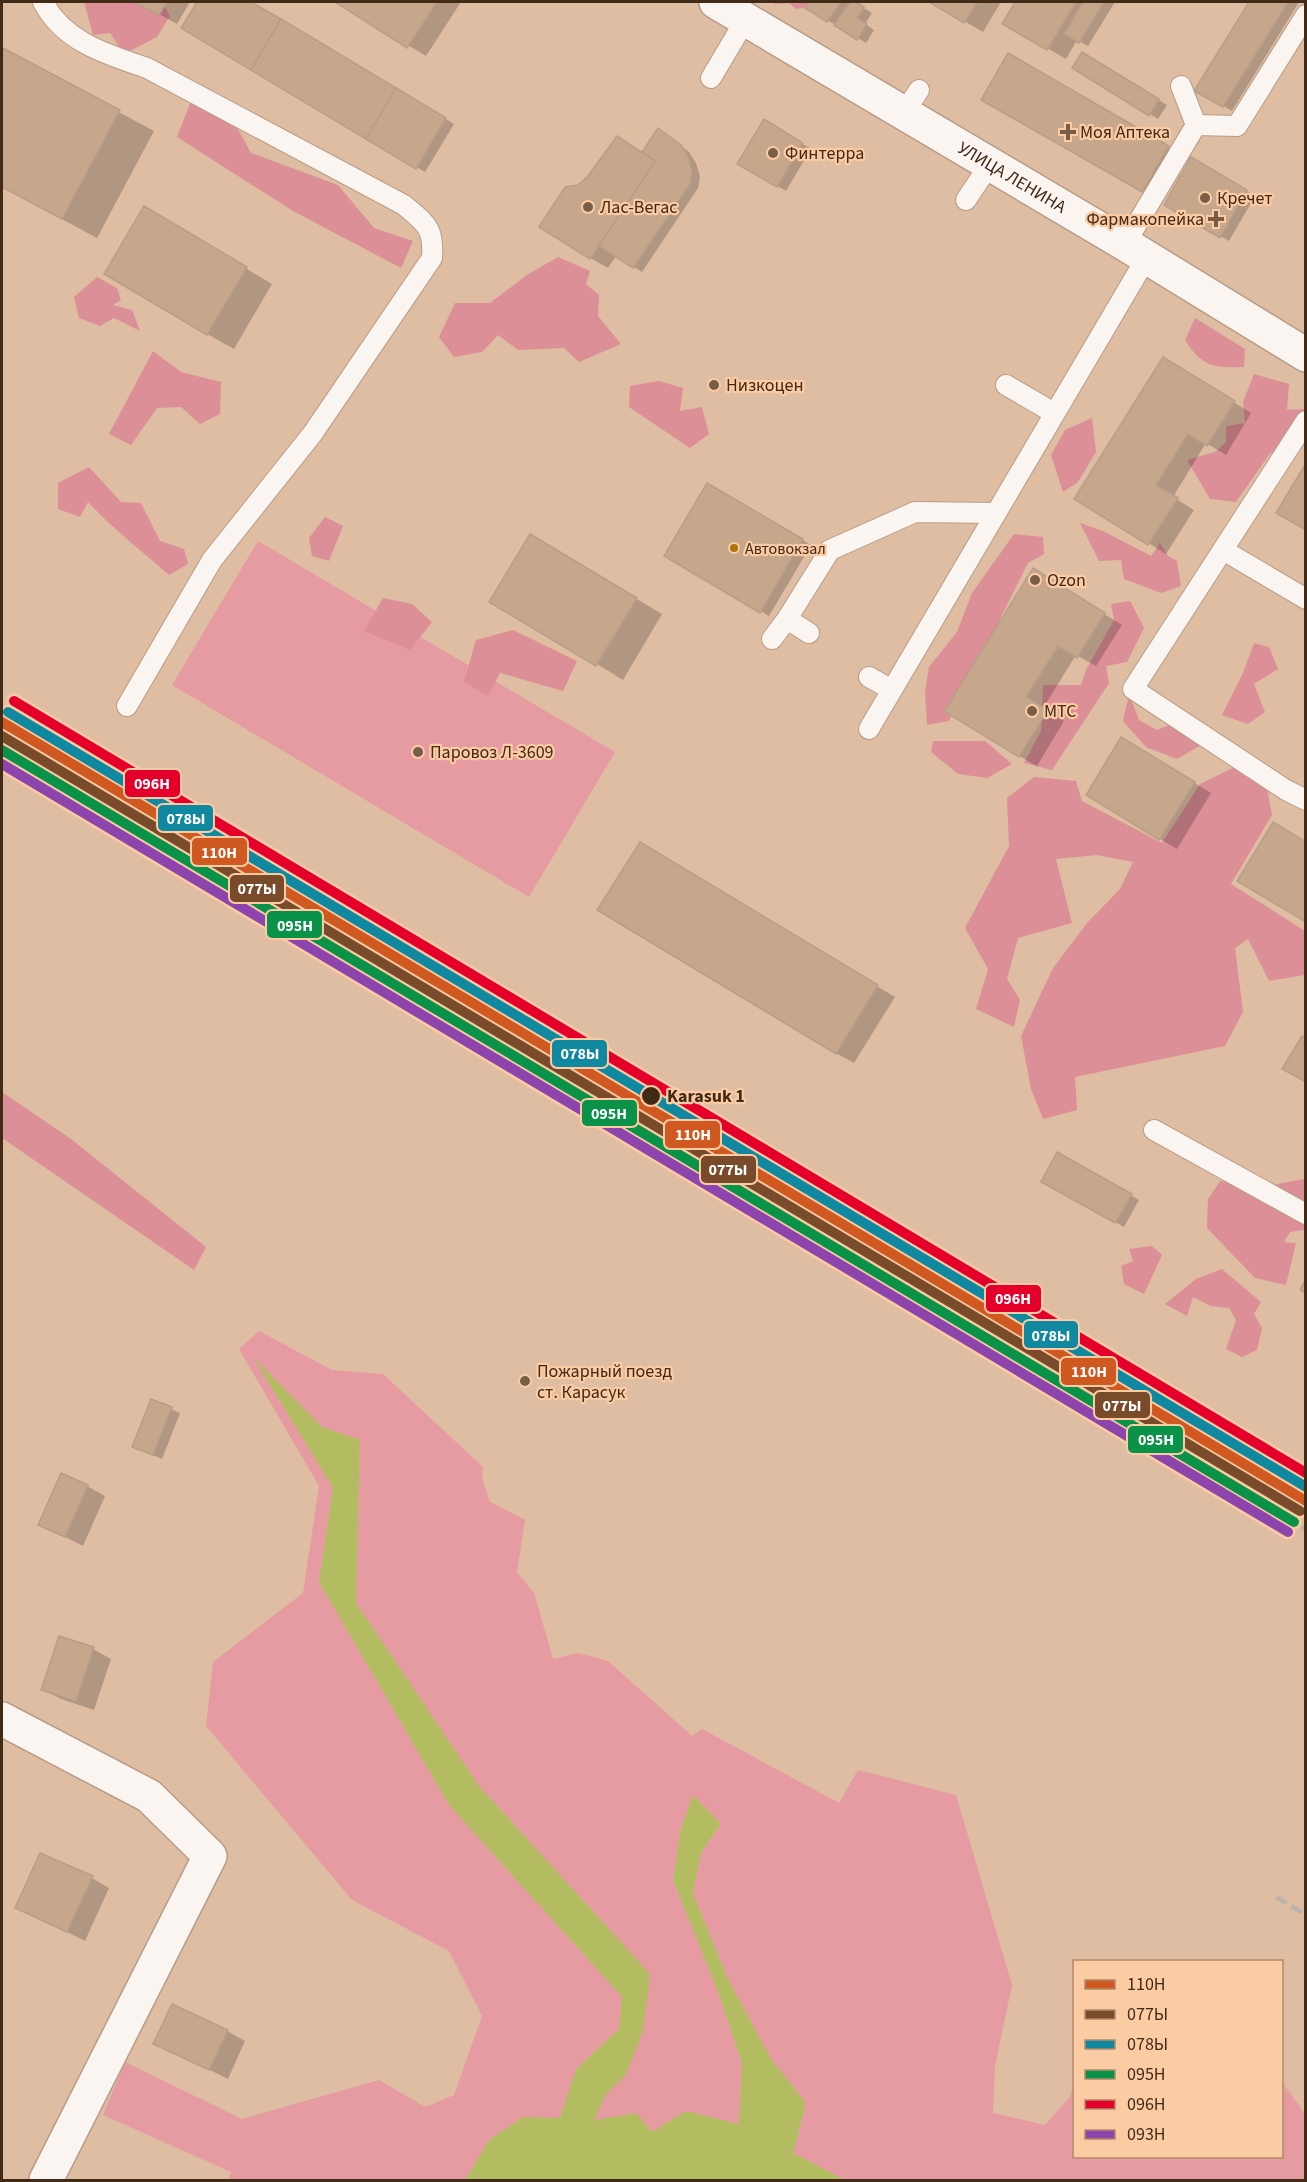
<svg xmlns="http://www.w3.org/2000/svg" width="1307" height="2182" font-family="'Source Sans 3',sans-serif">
<rect width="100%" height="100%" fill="#debda2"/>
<g fill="#e59ba1">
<polygon points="258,541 615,752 529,897 172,685"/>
<polygon points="259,1331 332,1370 383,1374 483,1467 482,1478 490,1502 525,1520 517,1572 534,1593 553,1659 578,1653 608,1661 692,1736 702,1729 839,1803 858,1770 956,1795 1012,1985 995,2066 993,2113 1045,2125 1070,2097 1074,2082 1074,2156 1282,2156 1282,2082 1305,2114 1305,2180 845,2180 793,2153 806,2103 771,2059 727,1977 693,1893 701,1852 721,1825 693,1796 680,1832 673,1880 718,1992 742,2063 739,2124 686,2111 652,2132 594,2120 606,2094 625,2075 650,1974 479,1786 356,1603 360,1440 322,1427 255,1360 333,1488 319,1582 449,1805 622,1997 619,2029 576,2069 560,2118 523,2117 489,2140 465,2180 228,2180 231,2172 103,2115 125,2062 242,2119 379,2080 425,2107 454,2095 482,2016 449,1951 352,1900 206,1726 213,1662 303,1593 319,1486 239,1349"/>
</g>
<g fill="#dc8f97">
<polygon points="84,2 162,2 170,16 157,37 124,54 110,33 93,35"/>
<polygon points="773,2 814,2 812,6 796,9 789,3 775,4"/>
<polygon points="191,101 229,113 251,153 338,185 374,228 413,241 401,268 293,211 177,137"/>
<polygon points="558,257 590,271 586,284 599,295 598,316 621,344 579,362 564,348 518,350 498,335 482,352 454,357 439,337 455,303 490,303 527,275"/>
<polygon points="97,277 117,288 121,300 113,305 132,310 140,331 114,318 100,326 79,318 74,297"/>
<path d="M1195,318L1245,349L1244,367C1214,368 1202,367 1185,340Z"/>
<polygon points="153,351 181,372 221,382 220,414 200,424 181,407 157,408 131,445 109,434"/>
<path d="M1254,374L1289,384L1287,410L1305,409C1305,444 1307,451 1279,467L1271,452L1236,502L1210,499L1187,460L1215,452L1226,442V426L1245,423L1243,402Z"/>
<polygon points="659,381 683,388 680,411 702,407 709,434 690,448 629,407 630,386"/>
<polygon points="1092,418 1096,452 1078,482 1063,492 1051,455 1065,430"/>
<path d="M89,467L121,502L141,503L160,541L184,549L188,564L169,575C142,551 113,529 88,502L80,517L58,509V483Z"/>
<polygon points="325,517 343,526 329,561 312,556 309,538"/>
<polygon points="1080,523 1105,532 1151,556 1160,543 1168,556 1177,561 1181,586 1161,593 1124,579 1121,560 1099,561"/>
<polygon points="1014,534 1043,537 1044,554 1028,563 949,721 927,725 925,692 929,667 957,632 972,593"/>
<polygon points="383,598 412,604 432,622 410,650 364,631"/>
<polygon points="1130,601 1144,628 1127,662 1106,666 1109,683 1052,770 1024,763 1041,731 1043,685 1081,685 1086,670 1114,620 1111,604"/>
<polygon points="513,630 577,661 563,691 500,673 488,696 464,682 476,640"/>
<polygon points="1254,643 1269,647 1278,669 1254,684 1265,712 1248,724 1222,715 1243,673"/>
<polygon points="1129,694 1139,720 1157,730 1184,719 1201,745 1177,759 1146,747 1123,721"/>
<polygon points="933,741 985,741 1012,764 987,778 958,774 931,752"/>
<polygon points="1241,764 1266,782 1272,815 1231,884 1305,931 1305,975 1269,981 1248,939 1235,948 1243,1012 1225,1046 1075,1077 1077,1110 1043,1119 1031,1089 1021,1036 1053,968 1087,923 1120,889 1133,862 1097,855 1056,859 1072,923 1018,938 1007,979 1020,1000 1014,1027 976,1009 988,969 965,928 1009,846 1007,798 1034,777 1076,781 1082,801 1162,843 1200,784"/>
<polygon points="2,1092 71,1139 206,1247 194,1270 2,1138"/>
<polygon points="1304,1179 1304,1230 1290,1232 1284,1242 1296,1243 1286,1285 1255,1278 1207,1228 1208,1199 1220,1181 1267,1186"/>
<polygon points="1152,1246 1162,1255 1144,1294 1124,1284 1121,1266 1133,1261 1129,1249"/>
<polygon points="1222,1269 1261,1302 1254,1314 1262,1328 1257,1350 1242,1357 1226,1349 1236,1320 1229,1308 1211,1306 1193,1297 1187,1316 1165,1304 1196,1279"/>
</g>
<polygon fill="#b3bc61" points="253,1357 322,1427 360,1440 356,1603 479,1786 650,1974 643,2031 625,2076 606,2094 594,2120 636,2113 652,2132 686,2111 739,2124 742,2063 718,1992 673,1880 680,1832 693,1795 721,1824 701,1852 693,1893 727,1977 771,2059 806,2103 793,2153 845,2180 465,2180 489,2140 523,2117 560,2118 576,2069 619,2029 622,1997 449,1805 319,1582 333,1488"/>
<g fill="#0003">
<polygon points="137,2 190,2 177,24"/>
<polygon points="198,2 248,2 454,124 425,172 183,28"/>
<polygon points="338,2 461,2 426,56"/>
<polygon points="811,2 854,2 872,13 865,24 874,30 866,43 807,8"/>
<polygon points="932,2 1001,2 983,32"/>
<polygon points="1017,2 1115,2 1088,46 1077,40 1066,59 1004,23"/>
<polygon points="1250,2 1299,2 1232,111 1196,90"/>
<polygon points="3,50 154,131 97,238 2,187 2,54"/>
<polygon points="1082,54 1167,105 1158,119 1074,67"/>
<polygon points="1009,55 1176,152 1151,196 983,99"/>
<polygon points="764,121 811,149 786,191 739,163"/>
<polygon points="659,130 689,152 696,163 700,176 698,188 642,272 616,256 608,268 590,258 579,186 643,153"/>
<polygon points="1192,159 1255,196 1229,241 1166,205"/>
<polygon points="170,223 272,284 234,349 207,334"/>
<polygon points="1181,369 1251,413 1226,455 1206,443 1173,497 1194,510 1166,554 1076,498"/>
<polygon points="707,485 811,545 769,616 666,556"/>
<polygon points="556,551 662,614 623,680 597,664"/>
<polygon points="1033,570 1122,625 1096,666 1076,655 1043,708 1064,721 1037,766 1019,756"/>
<polygon points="1139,749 1211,793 1177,849 1160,839"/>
<polygon points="658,854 895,997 854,1063 836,1053"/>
<polygon points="1058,1154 1139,1200 1124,1227 1043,1181"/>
<polygon points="152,1401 180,1413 162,1459 133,1446"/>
<polygon points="87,1486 105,1496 83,1546 40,1524"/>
<polygon points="93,1649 111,1659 94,1710 61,1699 43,1689"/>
<polygon points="92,1878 109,1888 85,1941 17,1907"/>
<polygon points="227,2031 245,2041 228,2079 155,2043"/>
</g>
<g fill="#c7a78b" stroke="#b89e89" stroke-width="1.5">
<polygon points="134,2 167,2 159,15"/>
<polygon points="197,2 251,2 281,19 251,70 181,28"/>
<polygon points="335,2 437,2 407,48"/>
<polygon points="809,2 841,2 827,22 805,8"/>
<polygon points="850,2 856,2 864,7 857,18 867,24 857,40 834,25"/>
<polygon points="929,2 977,2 964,23"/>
<polygon points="1015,2 1076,2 1047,50 1002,24"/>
<polygon points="1083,2 1104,2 1079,43 1064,34"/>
<polygon points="1249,2 1288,2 1223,107 1194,91"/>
<polygon points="281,19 396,88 366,139 251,70"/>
<polygon points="3,48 120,110 62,219 2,187"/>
<polygon points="1082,52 1159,99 1149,116 1072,68"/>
<polygon points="1008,53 1169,146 1142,192 981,100"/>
<polygon points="396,88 446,118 416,169 366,139"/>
<polygon points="764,119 803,143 777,187 737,164"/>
<polygon points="658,128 681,145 688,156 692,171 690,184 633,268 599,246 655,161 642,152"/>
<polygon points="617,136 655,161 590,259 539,227 565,187 578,185 588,176"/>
<polygon points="1191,157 1247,190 1220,238 1164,205"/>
<polygon points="144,206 247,267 207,335 104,274"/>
<polygon points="1163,357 1235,401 1207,446 1188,434 1156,485 1178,498 1148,545 1074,499"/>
<polygon points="1306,463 1306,530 1276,513"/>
<polygon points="707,483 803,539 760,613 664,556"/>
<polygon points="530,534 637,598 596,666 489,602"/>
<polygon points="1033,568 1105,613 1077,658 1058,646 1026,697 1048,710 1019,757 944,711"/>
<polygon points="1121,737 1195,782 1159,840 1086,795"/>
<polygon points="1273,822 1306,842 1306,922 1237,881"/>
<polygon points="640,842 878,985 836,1054 597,910"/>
<polygon points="1302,1036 1306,1038 1306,1082 1282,1069"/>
<polygon points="1057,1152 1132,1194 1115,1223 1041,1182"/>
<polygon points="1306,1279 1306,1293 1300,1290"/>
<polygon points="151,1399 172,1407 153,1455 132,1447"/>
<polygon points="61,1473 88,1485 65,1537 38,1525"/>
<polygon points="59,1636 94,1647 76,1701 41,1690"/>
<polygon points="40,1853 93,1876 67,1932 15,1908"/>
<polygon points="172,2004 228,2030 209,2070 153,2044"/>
</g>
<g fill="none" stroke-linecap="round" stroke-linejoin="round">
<defs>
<g id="service">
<path d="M43,2C64,42 106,54 147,68L404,205C426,224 434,227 432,258L313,433L212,560L127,706"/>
<polyline points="711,78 746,19"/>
<polyline points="904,113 919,90"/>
<polyline points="1196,125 1237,126 1306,15"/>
<polyline points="966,200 990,164"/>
<polyline points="1125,244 1196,125 1181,86"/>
<polyline points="1006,385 1054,413"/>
<polyline points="1306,421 1133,689 1286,790 1306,800"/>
<polyline points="1223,550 1306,599"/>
<polyline points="787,619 809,633"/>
<polyline points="772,639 787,619 830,550 915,512 996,513"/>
<polyline points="869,677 892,690"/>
<polyline points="869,729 1147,257"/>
<polyline points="1154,1130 1306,1214"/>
</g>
<polyline id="minor" points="2,1719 149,1796 210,1856 46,2180"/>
<g id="secondary">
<path id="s1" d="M716,2L1125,244L1306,355"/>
</g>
</defs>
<use href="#service" stroke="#b79d88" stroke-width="22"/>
<use href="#minor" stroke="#b79d88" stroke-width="36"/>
<use href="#secondary" stroke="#b79d88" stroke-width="36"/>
<use href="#service" stroke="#faf5f1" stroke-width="20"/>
<use href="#minor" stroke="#faf5f1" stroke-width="33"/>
<use href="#secondary" stroke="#faf5f1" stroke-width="33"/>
<g stroke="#bab3ac" stroke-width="4.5" stroke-dasharray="12 6" stroke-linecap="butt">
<polyline points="2,754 400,988 653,1141 1016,1354 1306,1530"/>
<polyline points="1276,1897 1306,1915"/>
</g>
<defs>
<polyline id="rail-1" points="2,722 1306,1501"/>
<polyline id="rail-2" points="2,736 1300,1511"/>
<polyline id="rail-3" points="8,712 1306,1487"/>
<polyline id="rail-4" points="2,750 1294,1522"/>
<polyline id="rail-5" points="14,701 1306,1473"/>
<polyline id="rail-6" points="2,764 1288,1532"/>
</defs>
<use href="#rail-1" stroke="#fbcba3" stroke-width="15"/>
<use href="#rail-2" stroke="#fbcba3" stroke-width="15"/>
<use href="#rail-3" stroke="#fbcba3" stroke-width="15"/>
<use href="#rail-4" stroke="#fbcba3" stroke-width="15"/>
<use href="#rail-5" stroke="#fbcba3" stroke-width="15"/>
<use href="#rail-6" stroke="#fbcba3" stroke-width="15"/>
<use href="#rail-1" stroke="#cf5920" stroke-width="10"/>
<use href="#rail-2" stroke="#7a4b2a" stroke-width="10"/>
<use href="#rail-3" stroke="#1089a0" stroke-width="10"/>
<use href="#rail-4" stroke="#0a9348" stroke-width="10"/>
<use href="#rail-5" stroke="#e4002b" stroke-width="10"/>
<use href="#rail-6" stroke="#8e44ad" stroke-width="10"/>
</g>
<g fill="#785d47" stroke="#fbcba3" stroke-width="2">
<path d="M1065 123h6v6h6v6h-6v6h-6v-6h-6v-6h6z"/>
<circle cx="773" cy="153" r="6"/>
<circle cx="1205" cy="198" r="6"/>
<circle cx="588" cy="207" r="6"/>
<path d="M1213 210h6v6h6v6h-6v6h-6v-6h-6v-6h6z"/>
<circle cx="714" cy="385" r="6"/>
<circle cx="1035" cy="580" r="6"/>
<circle cx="1032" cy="711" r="6"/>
<circle cx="418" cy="752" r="6"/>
<circle cx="525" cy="1381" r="6"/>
</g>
<circle fill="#ae7409" stroke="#fbcba3" stroke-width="2" cx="734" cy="548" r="5"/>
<circle fill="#412a16" stroke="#fbcba3" stroke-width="2" cx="651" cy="1096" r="10"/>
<g text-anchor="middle" stroke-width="4.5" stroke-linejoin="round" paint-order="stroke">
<g font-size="16" fill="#412a16" stroke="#fbcba3" text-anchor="start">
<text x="745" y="554">Автовокзал</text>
</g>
<g font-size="18" fill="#412a16" stroke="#fbcba3" text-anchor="start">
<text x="1080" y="138">Моя Аптека</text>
<text x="785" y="159">Финтерра</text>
<text x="1217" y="204">Кречет</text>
<text x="600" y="213">Лас-Вегас</text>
<text x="1204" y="225" text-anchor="end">Фармакопейка</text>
<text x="726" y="391">Низкоцен</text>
<text x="1047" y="586">Ozon</text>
<text x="1044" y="717">МТС</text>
<text x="430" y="758">Паровоз Л-3609</text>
<text x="537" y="1377">Пожарный поезд<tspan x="537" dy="21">ст. Карасук</tspan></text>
</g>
<g font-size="18" fill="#412a16" stroke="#fbcba3">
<text dy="6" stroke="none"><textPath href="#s1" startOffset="344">УЛИЦА ЛЕНИНА</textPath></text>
</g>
<g font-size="18" font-weight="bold" fill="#412a16" stroke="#fbcba3" text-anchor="start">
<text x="667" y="1102">Karasuk 1</text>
</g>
</g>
<g stroke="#fbcba3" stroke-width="2">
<rect x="124" y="769" width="57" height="29" rx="6" fill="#e4002b"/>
<rect x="157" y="804" width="57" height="28" rx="6" fill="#1089a0"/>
<rect x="191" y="837" width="57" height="29" rx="6" fill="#cf5920"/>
<rect x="229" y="874" width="56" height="29" rx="6" fill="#7a4b2a"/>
<rect x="266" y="910" width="57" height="29" rx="6" fill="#0a9348"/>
<rect x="551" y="1039" width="57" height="29" rx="6" fill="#1089a0"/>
<rect x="581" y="1099" width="57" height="28" rx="6" fill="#0a9348"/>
<rect x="664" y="1120" width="57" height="29" rx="6" fill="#cf5920"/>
<rect x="700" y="1155" width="57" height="29" rx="6" fill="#7a4b2a"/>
<rect x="985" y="1284" width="57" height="29" rx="6" fill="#e4002b"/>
<rect x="1023" y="1320" width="56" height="29" rx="6" fill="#1089a0"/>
<rect x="1060" y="1357" width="57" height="29" rx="6" fill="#cf5920"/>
<rect x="1094" y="1391" width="57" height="28" rx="6" fill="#7a4b2a"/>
<rect x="1127" y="1425" width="57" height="29" rx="6" fill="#0a9348"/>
</g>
<g font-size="16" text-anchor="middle" font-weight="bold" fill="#fff">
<text x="152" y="789">096Н</text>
<text x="186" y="824">078Ы</text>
<text x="219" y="858">110Н</text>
<text x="257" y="894">077Ы</text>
<text x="295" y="931">095Н</text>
<text x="580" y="1059">078Ы</text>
<text x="609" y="1119">095Н</text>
<text x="693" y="1140">110Н</text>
<text x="728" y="1175">077Ы</text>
<text x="1013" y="1304">096Н</text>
<text x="1051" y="1341">078Ы</text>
<text x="1089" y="1377">110Н</text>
<text x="1122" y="1411">077Ы</text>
<text x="1156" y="1445">095Н</text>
</g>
<rect width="1307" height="2182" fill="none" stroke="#412a16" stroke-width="6"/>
<rect x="1073" y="1960" width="210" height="198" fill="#fbcba3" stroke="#b18b6b" stroke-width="1.5"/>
<rect x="1085" y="1980" width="30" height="9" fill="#cf5920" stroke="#b18b6b" stroke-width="1.5"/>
<text x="1127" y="1990" font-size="18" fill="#412a16">110Н</text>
<rect x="1085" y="2010" width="30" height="9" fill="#7a4b2a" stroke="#b18b6b" stroke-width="1.5"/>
<text x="1127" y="2020" font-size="18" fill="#412a16">077Ы</text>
<rect x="1085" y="2040" width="30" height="9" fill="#1089a0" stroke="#b18b6b" stroke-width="1.5"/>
<text x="1127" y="2050" font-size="18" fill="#412a16">078Ы</text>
<rect x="1085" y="2070" width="30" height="9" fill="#0a9348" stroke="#b18b6b" stroke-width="1.5"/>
<text x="1127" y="2080" font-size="18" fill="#412a16">095Н</text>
<rect x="1085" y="2100" width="30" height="9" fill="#e4002b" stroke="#b18b6b" stroke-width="1.5"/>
<text x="1127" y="2110" font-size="18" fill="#412a16">096Н</text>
<rect x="1085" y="2130" width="30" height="9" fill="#8e44ad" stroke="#b18b6b" stroke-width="1.5"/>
<text x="1127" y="2140" font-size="18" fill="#412a16">093Н</text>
</svg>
